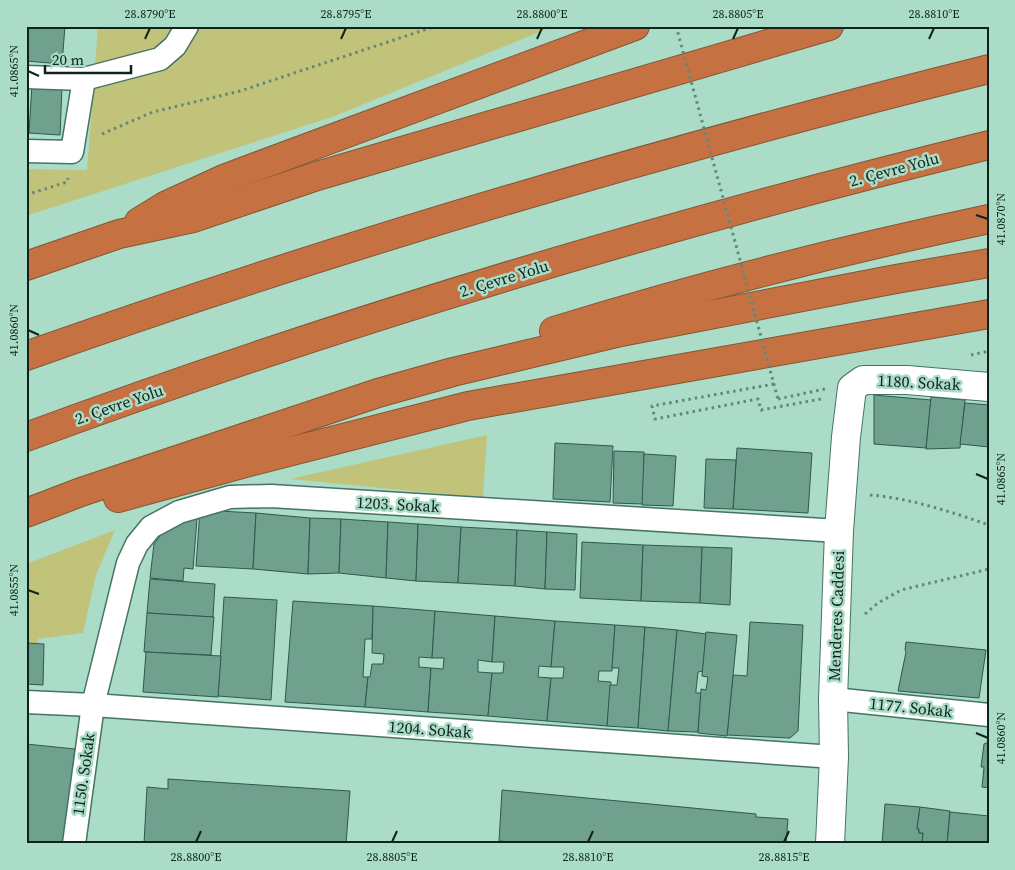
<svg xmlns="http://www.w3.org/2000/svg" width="1015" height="870" font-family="'Source Serif 4',serif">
<rect width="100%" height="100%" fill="#aadcc8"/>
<g fill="#c2c37a">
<polygon points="98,26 554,26 335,116 26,216 26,169 87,170"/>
<polygon points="487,435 483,498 290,479"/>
<polygon points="115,530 96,575 83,633 38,639 37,684 26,684 26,564"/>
</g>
<g fill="#70a08e" stroke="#2c5b4b">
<polygon points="26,26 65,26 62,64 26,61"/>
<polygon points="32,84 62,86 60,135 29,133"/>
<polygon points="874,395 931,400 926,448 874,444"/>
<polygon points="931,397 965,400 960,448 926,449"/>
<polygon points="965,403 989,405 989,447 960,444"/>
<polygon points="555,443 613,446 610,502 553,499"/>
<polygon points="737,448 812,453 808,513 733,509"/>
<polygon points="614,451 644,452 643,504 613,503"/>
<polygon points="644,454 676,456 673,506 642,505"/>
<polygon points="706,459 736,460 733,509 704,508"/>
<polygon points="200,510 256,513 253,569 196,566"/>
<polygon points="256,513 310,518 308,574 253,569"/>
<polygon points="174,518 197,519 193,569 184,568 183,581 150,578 154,544"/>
<polygon points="310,518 341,519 339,573 308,574"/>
<polygon points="341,519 388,522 386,578 339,573"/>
<polygon points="388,522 418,524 416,581 386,578"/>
<polygon points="418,524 461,527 458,583 416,581"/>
<polygon points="461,527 517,530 515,586 458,583"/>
<polygon points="517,530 547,532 545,589 515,586"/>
<polygon points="547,532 577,534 575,590 545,589"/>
<polygon points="582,542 643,545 641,601 580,598"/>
<polygon points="643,545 702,547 700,603 641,601"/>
<polygon points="702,547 732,548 730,605 700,603"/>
<polygon points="150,579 215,584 213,617 147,613"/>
<polygon points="224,597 277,600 271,700 218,696"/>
<polygon points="293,601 373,606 372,639 365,639 363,677 368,677 365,707 285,702"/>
<polygon points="373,606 435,611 432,658 419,657 419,667 431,668 428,712 365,707 368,677 370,677 372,664 383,664 384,654 372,653"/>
<polygon points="435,611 495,616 492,662 478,660 478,672 492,673 488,716 428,712 431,668 443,669 444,658 432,658"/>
<polygon points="147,613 214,617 211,655 144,652"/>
<polygon points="495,616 555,621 551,667 539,666 538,677 551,678 547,721 488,716 492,673 503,673 504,662 492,662"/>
<polygon points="555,621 615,625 612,671 599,671 598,681 611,682 607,726 547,721 551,678 563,678 564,667 551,667"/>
<polygon points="750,622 803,625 798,731 790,738 727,735 733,675 747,676"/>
<polygon points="615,625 645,627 638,728 607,726 610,685 617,685 619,668 612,668"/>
<polygon points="645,627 677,630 668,731 638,728"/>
<polygon points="677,630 706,634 703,671 698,672 696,690 696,693 701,693 698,732 668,731"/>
<polygon points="706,632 737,635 727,736 698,733 701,689 706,690 708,677 702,676"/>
<polygon points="906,642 986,650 979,698 898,691 906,652 905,650"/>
<polygon points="26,643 44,644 43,685 26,684"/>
<polygon points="146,652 221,656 218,697 143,692"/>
<polygon points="986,743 989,743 989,788 982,787 984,767 981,767 984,744"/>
<polygon points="26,744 75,749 64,844 26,844"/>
<polygon points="168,779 350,791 346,844 144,844 147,787 168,789"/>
<polygon points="502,790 756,814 756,817 788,819 786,844 514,844 514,842 499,841"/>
<polygon points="885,804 920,807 917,829 919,829 919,833 923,833 922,844 882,844"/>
<polygon points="920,807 950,811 947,844 922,844 923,833 919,833 919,829 917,829"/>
<polygon points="950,812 989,816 989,844 947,844"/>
</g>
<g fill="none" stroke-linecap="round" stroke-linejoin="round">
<defs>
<g id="minor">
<polyline points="26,77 84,79 160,59 175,46 187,26"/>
<polyline points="26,151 72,152 84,79"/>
<polyline points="833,699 989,715"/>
<polyline points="26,702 93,705 834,757"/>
<polyline points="74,844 93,705 128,563 137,544 151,527 179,512 230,497 271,496 839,531"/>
</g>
<polyline id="tertiary" points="830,844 834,757 833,699 839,531 846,437 852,388 863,380 907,380 989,387"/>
<g id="motorway">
<polyline points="139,222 165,206 226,178 635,26"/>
<polyline points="26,266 119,234 193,218 317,176 829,26"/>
<path d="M554,331C697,287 842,250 989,219"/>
<path d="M26,356C342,244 664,150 989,69"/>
<path d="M26,437C341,321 663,225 989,145"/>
<polyline points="118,498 249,462 468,406 989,314"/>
<polyline points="26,513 81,492 378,393 453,372 621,332 896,279 989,263"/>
</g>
</defs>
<use href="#minor" stroke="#457463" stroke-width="25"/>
<use href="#tertiary" stroke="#457463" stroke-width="30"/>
<use href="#motorway" stroke="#855635" stroke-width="30"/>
<g stroke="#63887a" stroke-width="3" stroke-dasharray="2.5 4" stroke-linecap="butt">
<polyline points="102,134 153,112 240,91 436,26"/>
<polyline points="26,195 67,182 68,178"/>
<polyline points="971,355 989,351"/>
<polyline points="774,384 652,406 655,419 758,399 761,410 821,399"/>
<polyline points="778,399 825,389"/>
<path d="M870,495C909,498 952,512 989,525"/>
<polyline points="865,614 878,603 901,590 989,569"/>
</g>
<use href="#minor" stroke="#fff" stroke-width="22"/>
<use href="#tertiary" stroke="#fff" stroke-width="28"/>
<use href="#motorway" stroke="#c57142" stroke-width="28"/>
<polyline stroke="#63887a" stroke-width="3" stroke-dasharray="2.5 4" stroke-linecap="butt" points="676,26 778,399"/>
</g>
<path fill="none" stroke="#0f231c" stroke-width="2" d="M145,39L150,28M341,39L346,28M537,39L542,28M733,39L738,28M929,39L934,28M28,71L39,76M976,215L988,219M28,330L39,335M976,474L988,479M28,590L39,594M976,733L988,738M196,842L201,831M392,842L397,831M588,842L593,831M784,842L789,831"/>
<g text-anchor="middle" stroke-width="5" stroke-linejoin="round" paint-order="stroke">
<g font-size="16" fill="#0f231c" stroke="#aadcc8">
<text transform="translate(894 169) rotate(-15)" y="6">2. Çevre Yolu</text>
<text transform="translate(504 278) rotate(-17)" y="6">2. Çevre Yolu</text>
<text transform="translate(919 382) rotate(3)" y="6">1180. Sokak</text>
<text transform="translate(119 404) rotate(-19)" y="6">2. Çevre Yolu</text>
<text transform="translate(398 504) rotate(3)" y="6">1203. Sokak</text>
<text transform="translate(836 616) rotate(-88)" y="6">Menderes Caddesi</text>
<text transform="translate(911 707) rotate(6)" y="6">1177. Sokak</text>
<text transform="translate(430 729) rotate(4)" y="6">1204. Sokak</text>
<text transform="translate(83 774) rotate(-82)" y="6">1150. Sokak</text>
</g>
</g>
<rect width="1015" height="870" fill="none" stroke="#aadcc8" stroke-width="55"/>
<path d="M45 65v8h86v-8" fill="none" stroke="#0f231c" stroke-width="2.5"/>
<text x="52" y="65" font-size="15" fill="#0f231c" stroke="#aadcc8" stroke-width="4" paint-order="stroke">20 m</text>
<rect x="28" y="28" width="960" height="814" fill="none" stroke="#0f231c" stroke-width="2"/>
<g font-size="12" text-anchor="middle" fill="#0f231c">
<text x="150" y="18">28.8790°E</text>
<text x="346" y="18">28.8795°E</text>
<text x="542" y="18">28.8800°E</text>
<text x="738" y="18">28.8805°E</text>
<text x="934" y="18">28.8810°E</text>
<text transform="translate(14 71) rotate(-90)" y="4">41.0865°N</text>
<text transform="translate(1001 219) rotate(-90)" y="4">41.0870°N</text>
<text transform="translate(14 330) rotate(-90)" y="4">41.0860°N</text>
<text transform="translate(1001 479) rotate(-90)" y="4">41.0865°N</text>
<text transform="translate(14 590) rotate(-90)" y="4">41.0855°N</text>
<text transform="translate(1001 738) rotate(-90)" y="4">41.0860°N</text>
<text x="196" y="861">28.8800°E</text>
<text x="392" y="861">28.8805°E</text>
<text x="588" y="861">28.8810°E</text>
<text x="784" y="861">28.8815°E</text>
</g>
</svg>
